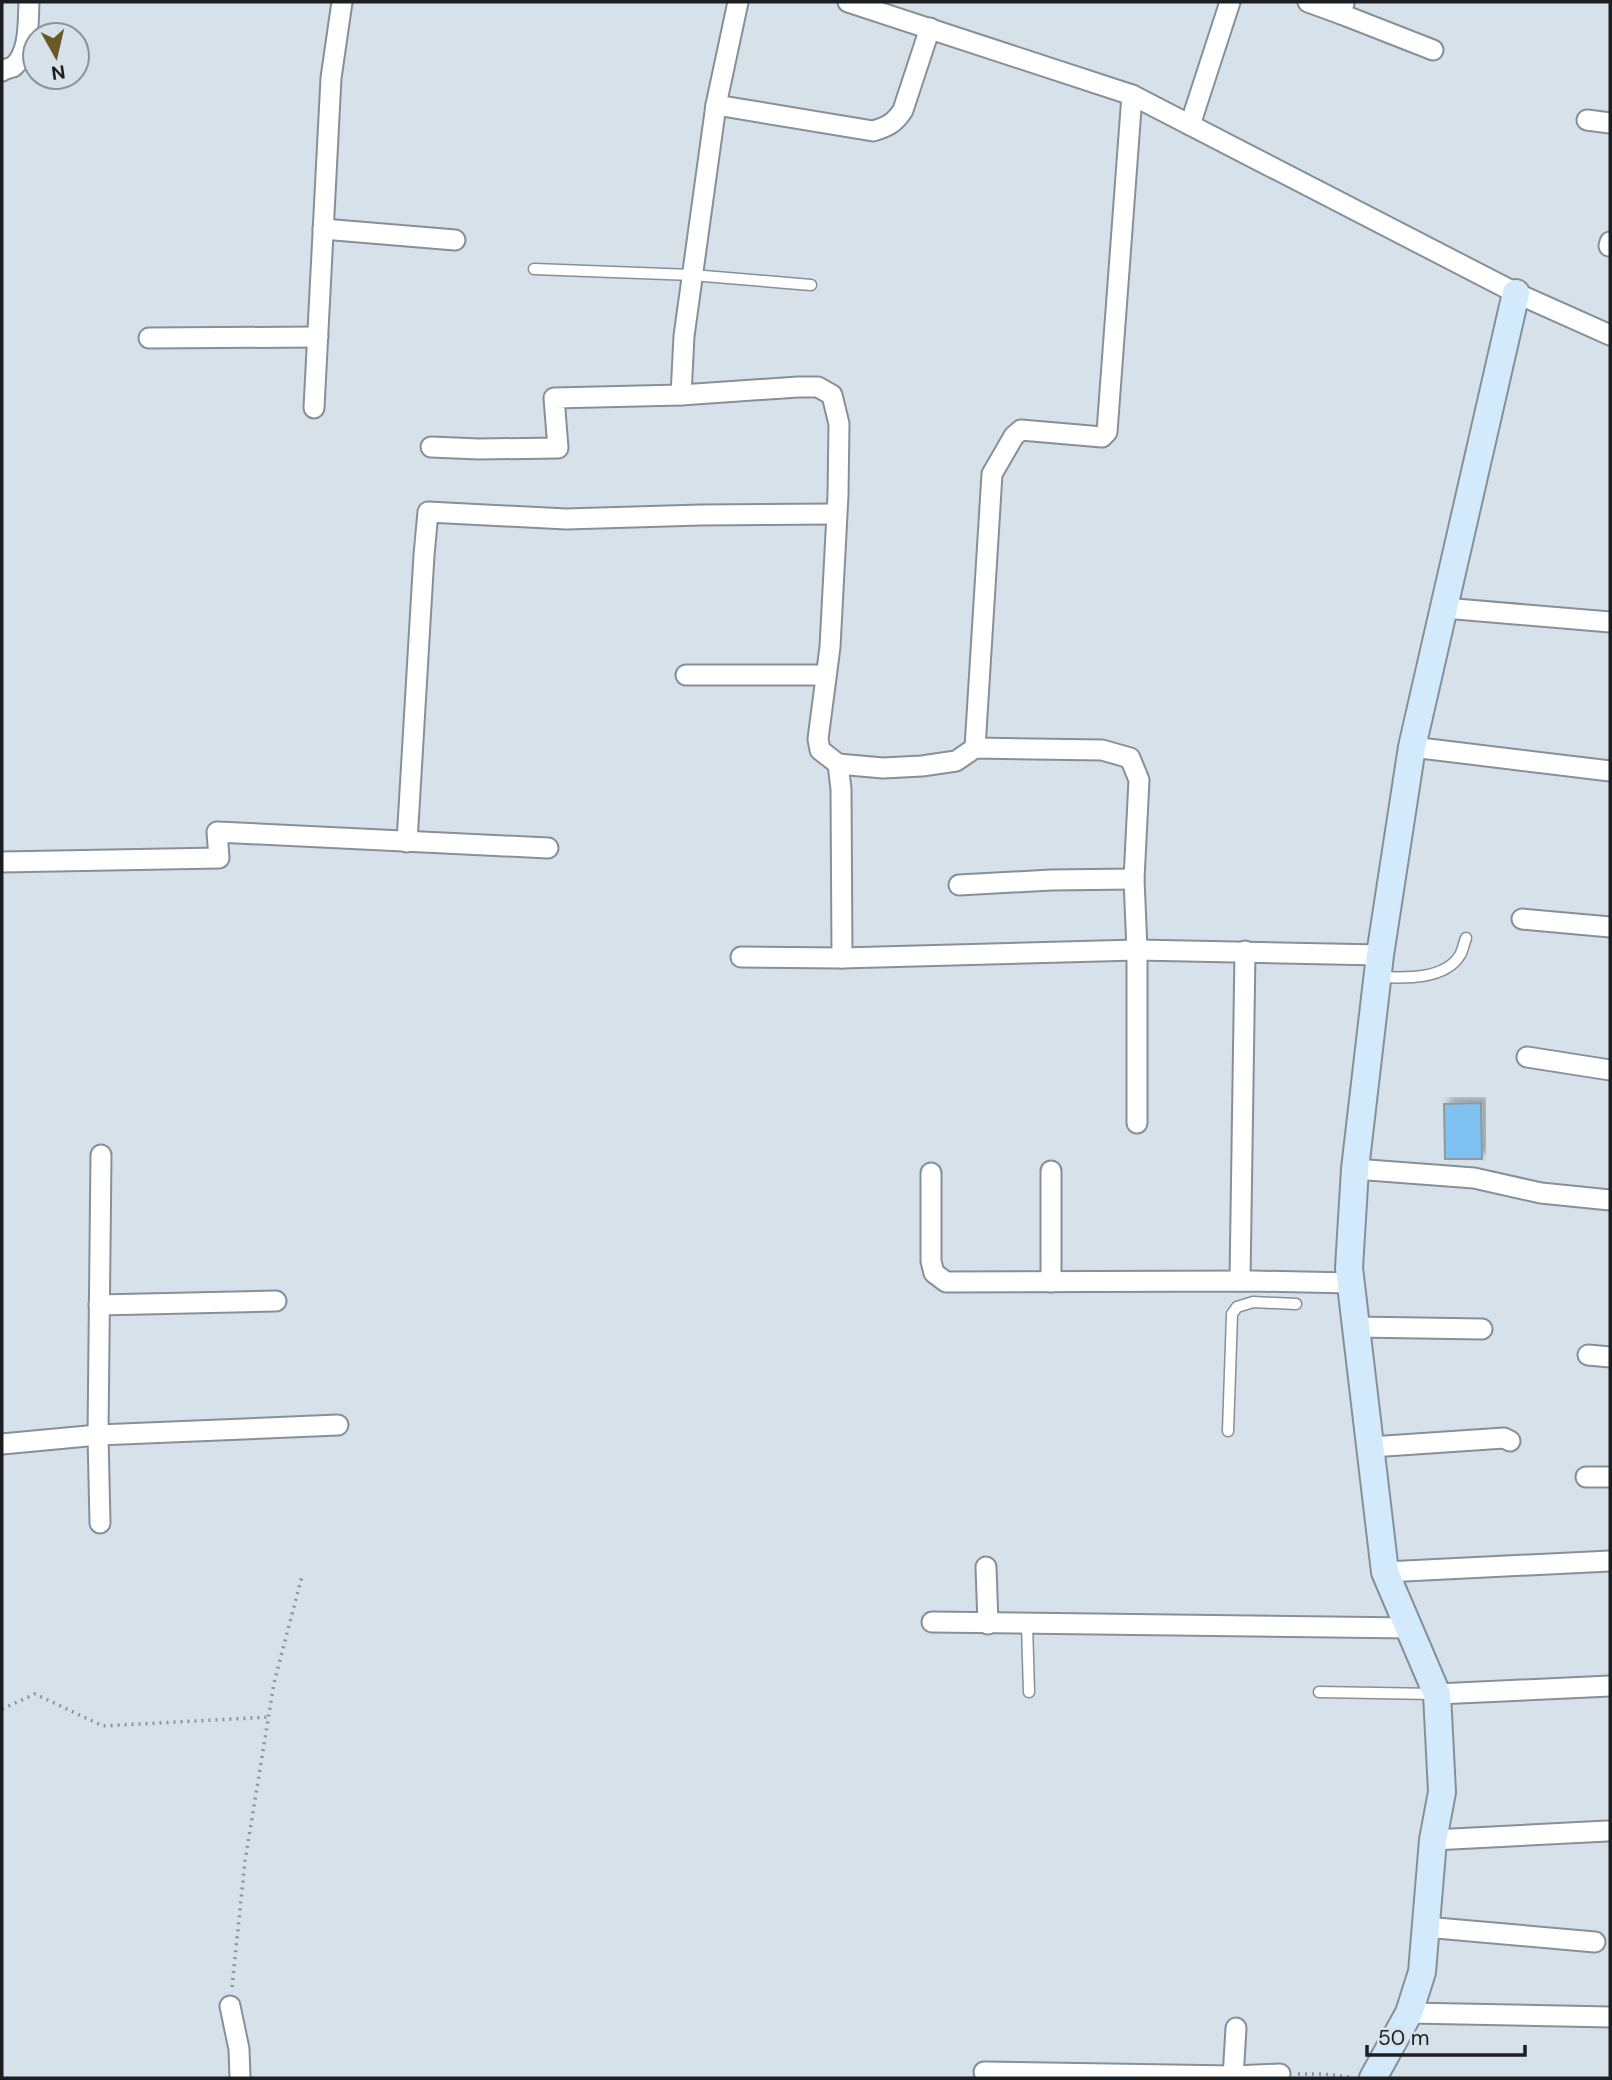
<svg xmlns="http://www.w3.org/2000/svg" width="1612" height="2080" font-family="'DM Sans',sans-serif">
<defs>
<filter id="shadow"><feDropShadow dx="6" dy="-6" stdDeviation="3.5" flood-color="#0004"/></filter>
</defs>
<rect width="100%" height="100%" fill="#d6e1ea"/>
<polygon fill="#7fc1f1" stroke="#8e99a1" stroke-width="2" filter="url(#shadow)" points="1481,1103 1482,1159 1445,1159 1444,1104"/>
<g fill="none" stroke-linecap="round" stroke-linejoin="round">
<defs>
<g id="lane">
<polyline points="534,269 692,275 811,285"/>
<path d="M1380,977C1405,978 1445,980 1460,955C1463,950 1464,943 1466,938"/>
<polyline points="1228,1431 1232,1314 1237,1307 1253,1302 1296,1304"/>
<polyline points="1027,1624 1029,1692"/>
<polyline points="1319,1692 1433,1694"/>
</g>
<g id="street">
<polyline points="848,2 1132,95 1516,293 1610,335"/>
<polyline points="1308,2 1341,14 1344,3"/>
<polyline points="1341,14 1433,50"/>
<path d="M2,71C3,70 12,67 13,67C30,53 28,22 29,2"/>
<path d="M716,105L873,131C887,127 895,123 903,110L930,28"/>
<polyline points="1587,120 1610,123"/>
<polyline points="1190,125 1230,2"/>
<polyline points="323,229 455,240"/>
<polyline points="1609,246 1610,242"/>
<polyline points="149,338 318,337"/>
<polyline points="681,395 684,336 716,105 738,2"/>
<polyline points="314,408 331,78 342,2"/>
<polyline points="431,447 479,449 558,448 554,398 681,395 798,387 818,387 832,395 839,424 838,495 830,647 818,739 820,750 838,764 841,789 842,958"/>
<polyline points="1444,608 1610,622"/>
<polyline points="686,675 826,675"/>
<polyline points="1412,747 1610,771"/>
<polyline points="975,748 992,474 1014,436 1021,430 1102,437 1107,432 1132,95"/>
<polyline points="838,764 883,768 922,766 956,761 975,748 1102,750 1130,758 1139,780 1134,879 1137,950 1137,1123"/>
<polyline points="407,842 424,555 428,512 566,519 701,515 836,514"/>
<polyline points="2,862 219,858 217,832 548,848"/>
<polyline points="959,885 1051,880 1134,879"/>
<polyline points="1522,919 1610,927"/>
<polyline points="741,957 842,958 1137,950 1380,955"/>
<polyline points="1527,1057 1610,1070"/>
<polyline points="1355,1169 1474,1178 1541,1193 1610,1200"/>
<polyline points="1051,1171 1051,1282"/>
<polyline points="931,1173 931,1261 934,1273 946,1282 1253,1281 1351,1283"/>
<polyline points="1240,1281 1245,951"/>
<polyline points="99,1305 276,1301"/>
<polyline points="1356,1327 1482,1329"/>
<polyline points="1588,1355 1610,1357"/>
<polyline points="2,1444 98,1435 338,1425"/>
<polyline points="1371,1447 1504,1438 1510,1441"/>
<polyline points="1586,1477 1610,1477"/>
<polyline points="100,1523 98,1435 101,1155"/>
<polyline points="986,1567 988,1624"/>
<polyline points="1385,1572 1610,1561"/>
<polyline points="932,1622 1411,1628"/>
<polyline points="1437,1694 1610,1686"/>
<polyline points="1433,1840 1607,1831"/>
<polyline points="1425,1927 1595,1942"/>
<polyline points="230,2006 239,2049 240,2078"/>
<polyline points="1409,2013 1610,2017"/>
<polyline points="984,2072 1234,2076 1280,2074"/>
<polyline points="1233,2078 1236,2028"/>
</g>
<polyline id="secondary" points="1373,2078 1409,2013 1422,1972 1433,1840 1442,1792 1437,1694 1385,1572 1349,1268 1355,1169 1380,955 1412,747 1516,293"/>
</defs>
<use href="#lane" stroke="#869098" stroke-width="13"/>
<use href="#street" stroke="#869098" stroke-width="23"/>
<use href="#secondary" stroke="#869098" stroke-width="30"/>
<g stroke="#8d959c" stroke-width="3.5" stroke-dasharray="2 5" stroke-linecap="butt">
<polyline points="2,1709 35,1694 103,1726 269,1717"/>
<polyline points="232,1987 245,1861 274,1683 302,1576"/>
<polyline points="1298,2074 1323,2074 1350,2077"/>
</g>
<use href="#lane" stroke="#fff" stroke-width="10"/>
<use href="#street" stroke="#fff" stroke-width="19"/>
<use href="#secondary" stroke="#d2eafb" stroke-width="26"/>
</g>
<rect width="1612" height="2080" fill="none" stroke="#1b1f22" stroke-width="7"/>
<g transform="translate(56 56) rotate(172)"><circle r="33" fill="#d6e1ea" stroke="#8b939a" stroke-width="2"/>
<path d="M0-5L12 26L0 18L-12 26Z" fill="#6a5927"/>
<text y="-10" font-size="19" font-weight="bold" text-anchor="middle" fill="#1b1f22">N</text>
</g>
<path d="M1367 2045v10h158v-10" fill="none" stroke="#1b1f22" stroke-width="3.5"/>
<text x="1378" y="2045" font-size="21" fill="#1b1f22" stroke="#d6e1ea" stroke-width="5" paint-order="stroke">50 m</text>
</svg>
